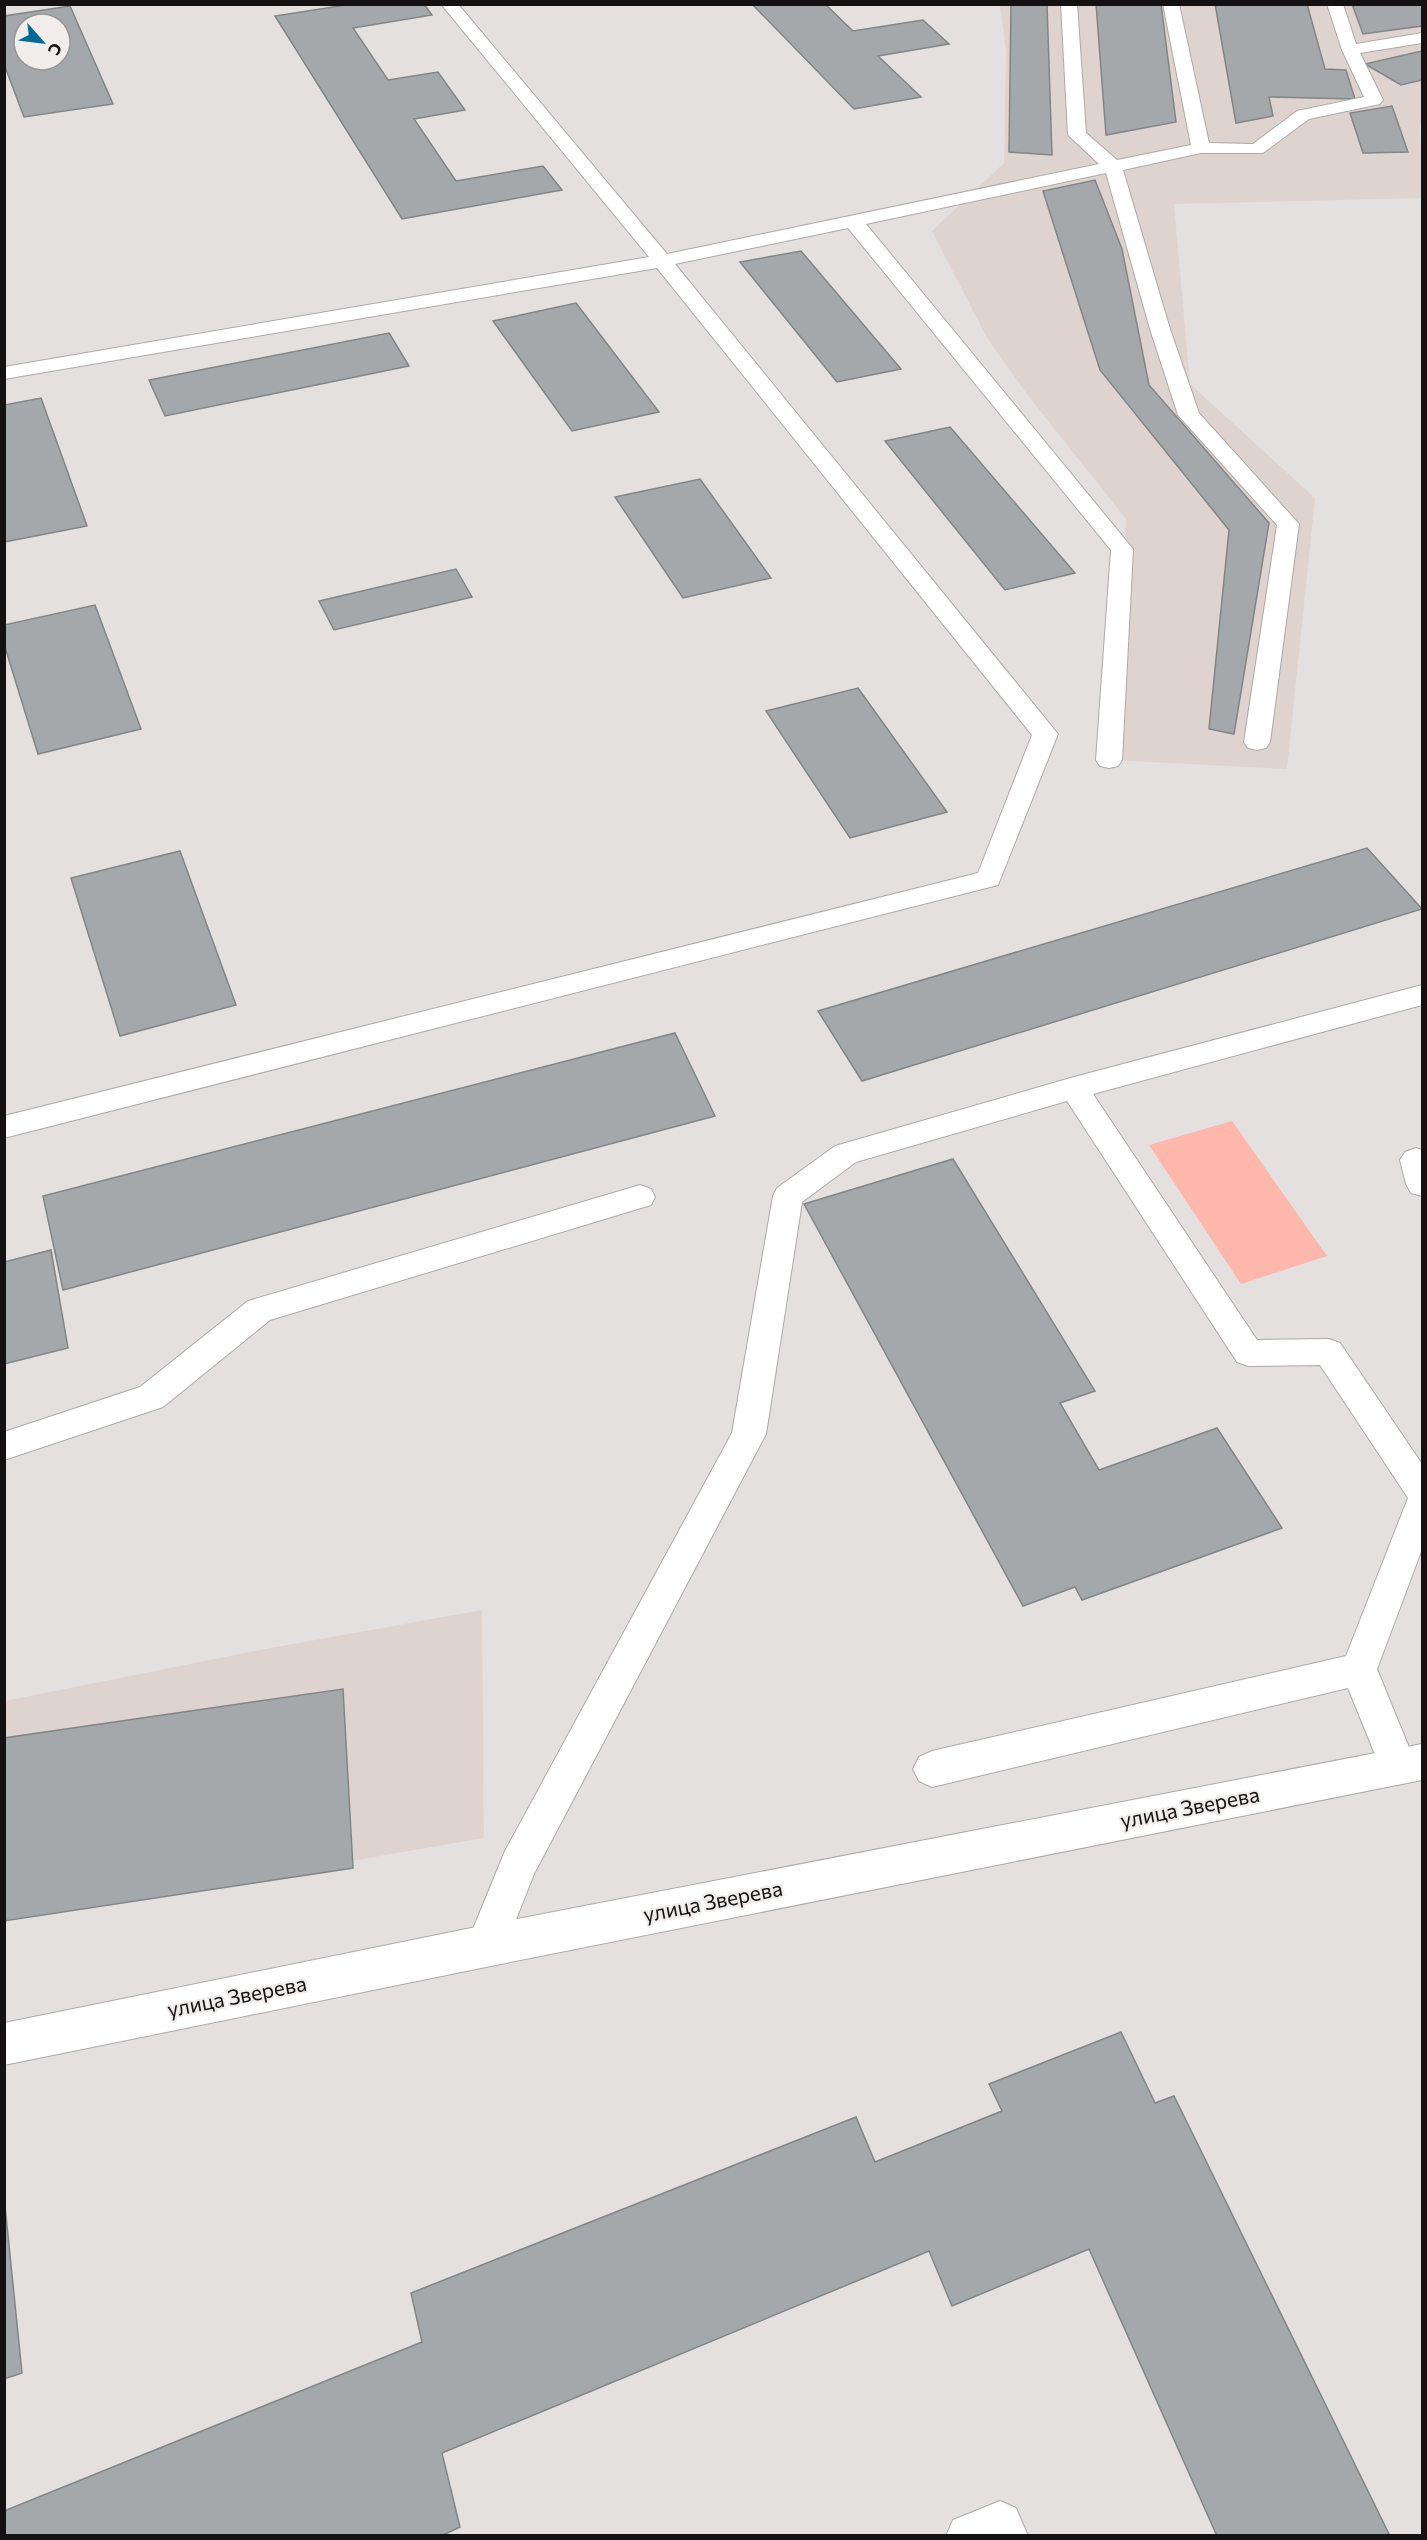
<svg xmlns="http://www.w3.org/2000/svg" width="1427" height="2540" font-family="Commissioner,sans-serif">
<rect width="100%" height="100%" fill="#e4e0df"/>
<g fill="#dfd3d0">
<polygon points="1000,5 1422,5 1422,123 1420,124 1422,198 1174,204 1190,384 1315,498 1287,769 1109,760 1126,519 1029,397 987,338 932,231 1004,163 1006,51"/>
<polygon points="482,1610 484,1838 5,1921 5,1701 265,1649"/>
</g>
<polygon fill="#fdb8ab" points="1232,1121 1327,1256 1241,1284 1149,1145"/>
<g fill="#a5a8aa" stroke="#828586" stroke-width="1.5" fill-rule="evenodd">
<polygon points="352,4 424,4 432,15 353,28 388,80 438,72 465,110 414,119 456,181 543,166 562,190 402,219 275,16"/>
<polygon points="752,4 825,4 853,31 923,20 949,44 878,56 921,97 854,109"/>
<polygon points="1011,4 1047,4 1052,155 1009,152"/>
<polygon points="1096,4 1161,4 1176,122 1106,135"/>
<polygon points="1215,4 1307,4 1325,69 1346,70 1355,99 1269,97 1273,116 1236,123"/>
<polygon points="1352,4 1422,4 1422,26 1363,34"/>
<path d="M70,6L113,104L24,117L4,64V16ZM24,24H60V60H24Z"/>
<polygon points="1422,51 1422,80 1401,85 1365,64"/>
<polygon points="1392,106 1408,152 1363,153 1350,113"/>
<polygon points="1095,180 1122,249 1149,385 1269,523 1234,734 1209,729 1229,530 1100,370 1043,191"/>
<polygon points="801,251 901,369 837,382 740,262"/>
<polygon points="576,303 659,412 572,431 493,321"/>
<polygon points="389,333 409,366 165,416 149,380"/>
<polygon points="41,398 87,526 4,542 4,405"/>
<polygon points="950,427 1075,573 1005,590 885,441"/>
<polygon points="700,479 771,578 683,598 615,497"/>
<polygon points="456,569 472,597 334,630 319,601"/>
<polygon points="95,605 141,729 38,754 4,644 4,625"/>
<polygon points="858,688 947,812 850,838 766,711"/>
<polygon points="1367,848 1422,909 862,1081 818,1011"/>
<polygon points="180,851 236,1005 120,1036 71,878"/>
<polygon points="675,1033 715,1116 63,1290 43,1196"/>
<polygon points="953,1159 1095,1391 1060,1403 1099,1470 1217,1428 1282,1528 1082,1600 1075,1587 1023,1606 804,1204"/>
<polygon points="51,1250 68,1348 4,1364 4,1262"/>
<polygon points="343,1689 353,1868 4,1921 4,1738"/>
<polygon points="1121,2032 1155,2103 1174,2096 1390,2536 1217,2536 1089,2249 952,2306 929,2251 442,2453 460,2527 441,2536 4,2536 4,2511 422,2342 411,2293 856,2117 875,2162 1002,2111 989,2084"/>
<polygon points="4,2196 22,2373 4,2379"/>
</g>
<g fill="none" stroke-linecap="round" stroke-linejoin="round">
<defs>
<g id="lane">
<polygon points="441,4 458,4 667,254 1099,164 1068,135 1061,4 1077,4 1086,133 1117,160 1191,145 1163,4 1179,4 1209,143 1253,144 1297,111 1364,97 1342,50 1327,4 1343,4 1356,44 1422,33 1422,43 1360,53 1383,100 1380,104 1309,119 1263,153 1201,153 1123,170 1170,329 1199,413 1299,524 1270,742 1266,748 1257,750 1248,748 1244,742 1277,525 1178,415 1150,329 1106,173 866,224 1133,549 1122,760 1118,766 1109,768 1100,766 1096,760 1111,550 848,228 675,264 1058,734 998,885 4,1138 4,1116 978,873 1032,735 657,268 4,379 4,367 649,257"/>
<polygon points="1422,985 1422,1005 1093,1094 1257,1340 1329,1339 1340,1343 1422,1464 1422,1549 1377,1669 1417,1767 1411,1779 1398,1785 1385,1779 1348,1688 932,1787 919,1781 913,1769 919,1757 932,1751 1346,1656 1408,1498 1320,1365 1248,1366 1237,1362 1067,1101 856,1162 802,1202 766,1434 534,1874 500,1960 486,1966 472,1960 466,1946 505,1851 732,1433 773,1196 777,1188 835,1146 1074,1077"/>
<polygon points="640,1185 651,1189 655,1197 651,1205 270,1320 163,1407 4,1460 4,1432 140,1387 248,1301"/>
<polygon points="1000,2501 1016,2508 1028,2536 946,2536 953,2520"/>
</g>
<g id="street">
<polygon points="1416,1148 1422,1150 1422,1196 1411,1193 1406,1184 1400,1160 1405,1152"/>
<polygon points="1422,1744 1422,1780 486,1967 4,2065 4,2023 486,1925"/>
</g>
</defs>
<use href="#lane" stroke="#ada9a9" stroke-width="2"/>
<use href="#street" stroke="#ada9a9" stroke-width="2"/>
<use href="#lane" fill="#fff" fill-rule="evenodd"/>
<use href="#street" fill="#fff" fill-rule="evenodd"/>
</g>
<g text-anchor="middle" stroke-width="4.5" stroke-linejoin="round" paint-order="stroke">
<g font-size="21" fill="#131111" stroke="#f1edec">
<text transform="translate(1190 1808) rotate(-11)" y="7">улица Зверева</text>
<text transform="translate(713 1902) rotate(-11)" y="7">улица Зверева</text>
<text transform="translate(237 1997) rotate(-11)" y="7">улица Зверева</text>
</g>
</g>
<rect width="1427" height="2540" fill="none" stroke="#131111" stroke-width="12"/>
<g transform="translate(42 42) rotate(118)"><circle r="28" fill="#f1edec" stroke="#989594" stroke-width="1.5"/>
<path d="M0-4.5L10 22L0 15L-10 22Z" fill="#006a98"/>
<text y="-9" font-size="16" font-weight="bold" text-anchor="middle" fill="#131111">С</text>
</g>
</svg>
